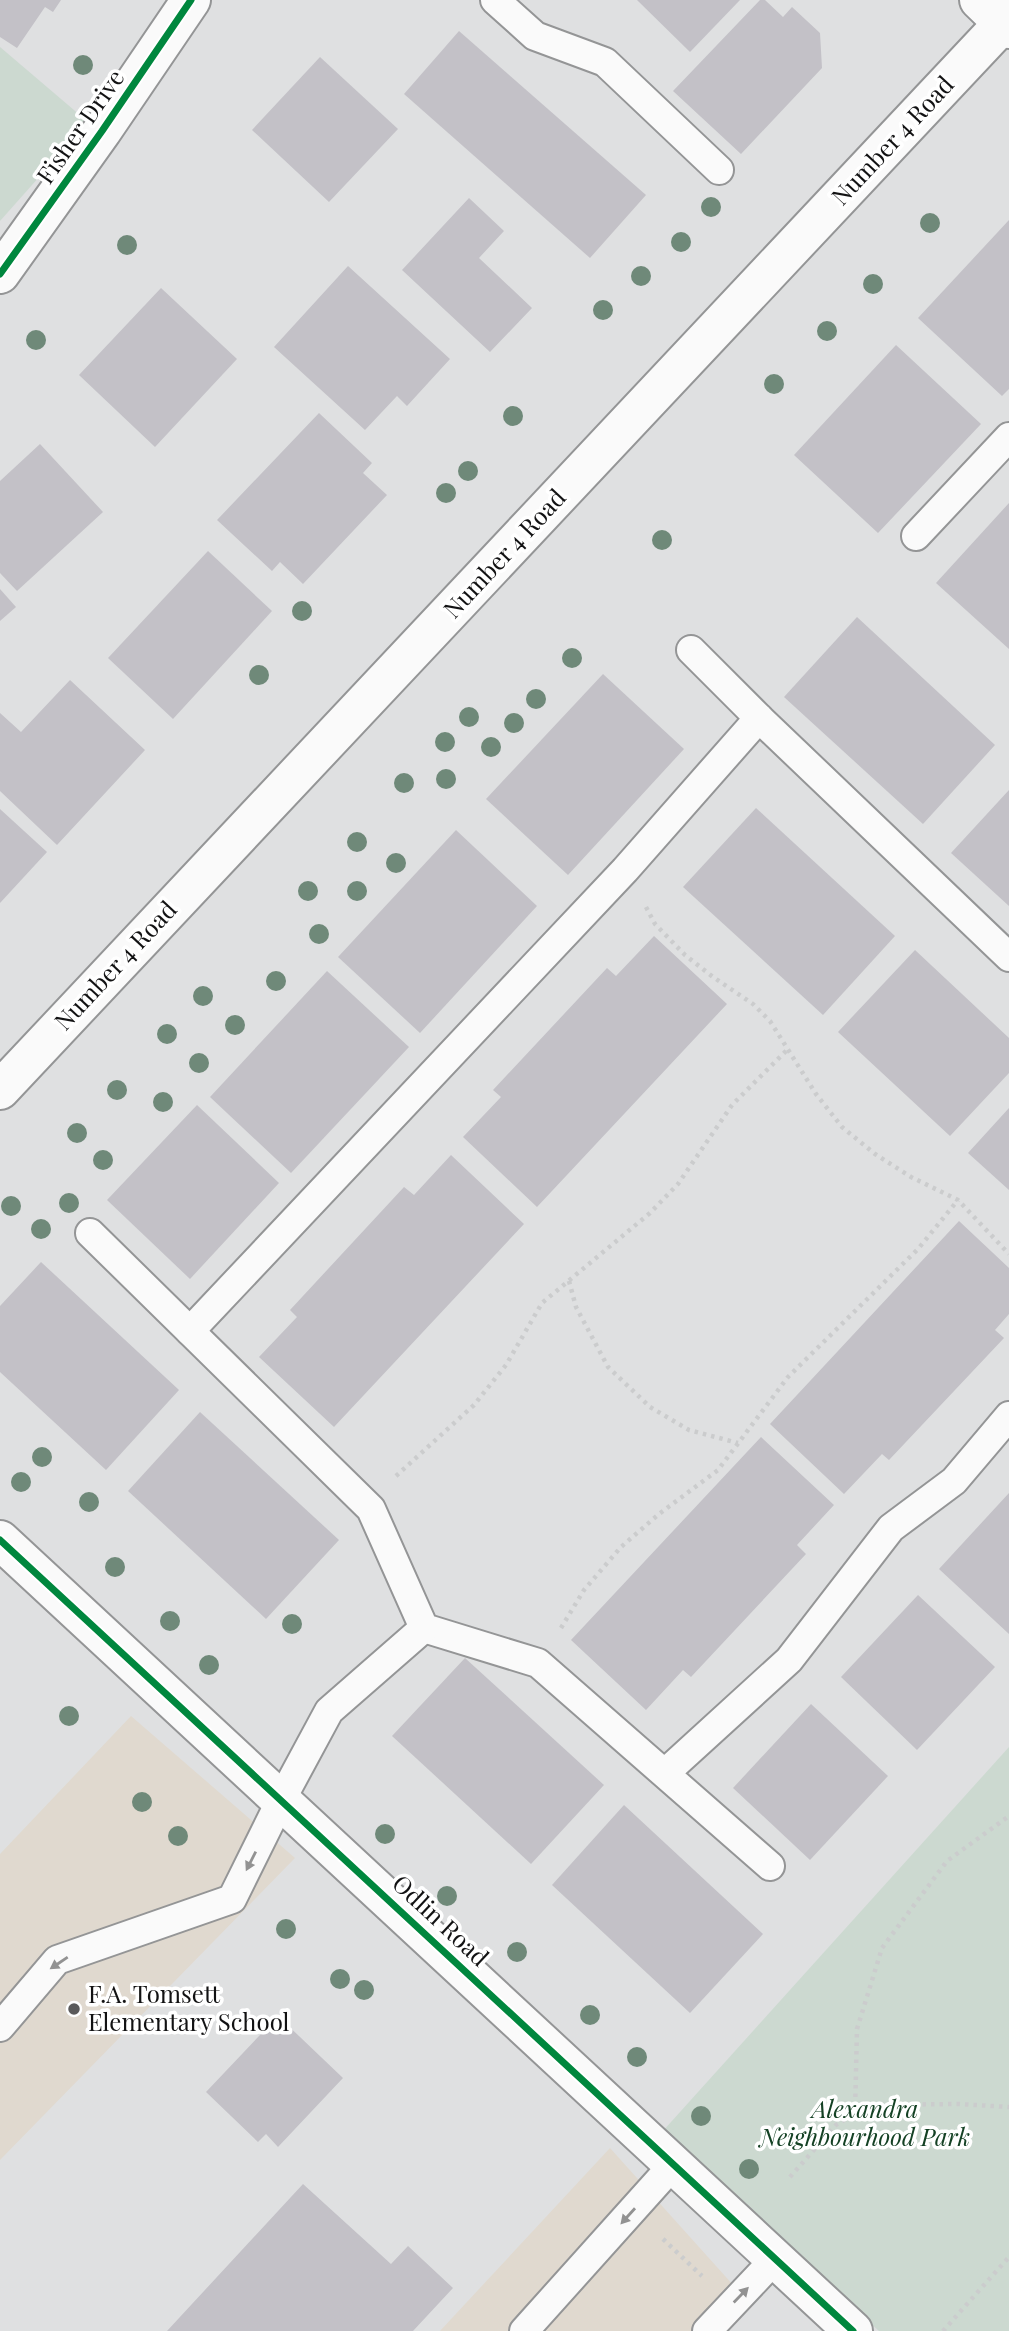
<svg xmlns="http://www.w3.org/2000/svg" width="1009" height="2331" font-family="'Playfair Display',serif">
<rect width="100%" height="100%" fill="#dfe0e1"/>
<g fill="#e0d9cf">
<polygon points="131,1716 295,1858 0,2160 0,1854"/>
<polygon points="610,2148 752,2306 728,2331 440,2331"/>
</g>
<g fill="#ccd9d0">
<polygon points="0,47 88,122 0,221"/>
<polygon points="1009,1747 1009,2331 879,2331 662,2132"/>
</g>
<g fill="#c3c1c7">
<polygon points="0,0 61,0 53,12 45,7 17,48 0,37"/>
<polygon points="637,0 740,0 690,52"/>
<polygon points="760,0 765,0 783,17 792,7 820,33 822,68 741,154 673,91"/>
<polygon points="459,31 646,195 590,258 404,94"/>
<polygon points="320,57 398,129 329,202 252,130"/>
<polygon points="469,198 504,231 479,258 532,308 490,352 402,270"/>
<polygon points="1009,220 1009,389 1002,396 918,318"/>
<polygon points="348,266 450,359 407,406 397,396 365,430 274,347"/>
<polygon points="161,288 237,359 155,447 79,375"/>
<polygon points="896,345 981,424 878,533 794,455"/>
<polygon points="319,413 372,463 363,473 387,495 303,584 280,562 272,571 217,520"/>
<polygon points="40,444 103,512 17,591 0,573 0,481"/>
<polygon points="1009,503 1009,649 936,583"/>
<polygon points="208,551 272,611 173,719 108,658"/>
<polygon points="0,589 16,607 0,621"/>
<polygon points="857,617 995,745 923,824 784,697"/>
<polygon points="603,674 684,749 568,875 486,799"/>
<polygon points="70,680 145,750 57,845 0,791 0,713 21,732"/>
<polygon points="1009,790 1009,906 951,853"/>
<polygon points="756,808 895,936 823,1015 683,887"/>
<polygon points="0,809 47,852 0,903"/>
<polygon points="456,830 537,906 420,1033 338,957"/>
<polygon points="654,936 727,1004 537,1207 463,1137 501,1097 493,1090 607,968 616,976"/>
<polygon points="915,950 1009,1038 1009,1073 950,1136 838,1032"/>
<polygon points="327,971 409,1047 291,1173 210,1097"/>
<polygon points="197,1105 279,1183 190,1279 107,1200"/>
<polygon points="1009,1108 1009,1190 968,1153"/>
<polygon points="451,1155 524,1224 334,1427 259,1357 297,1317 290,1310 404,1187 414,1195"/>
<polygon points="959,1221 1009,1268 1009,1314 995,1330 1004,1338 889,1460 882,1454 844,1494 770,1424"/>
<polygon points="41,1262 179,1390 106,1470 0,1372 0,1306"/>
<polygon points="200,1412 339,1540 266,1619 128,1491"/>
<polygon points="761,1437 834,1505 797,1545 806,1554 691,1677 683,1670 646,1710 571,1640"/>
<polygon points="1009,1493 1009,1634 939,1569"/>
<polygon points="918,1595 995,1667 917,1750 841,1677"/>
<polygon points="465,1658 604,1785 531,1864 392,1736"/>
<polygon points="811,1704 888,1776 810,1860 733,1788"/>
<polygon points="624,1805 763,1934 690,2013 552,1885"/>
<polygon points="278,2016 343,2078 278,2147 266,2134 258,2142 206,2092"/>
<polygon points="303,2184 391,2264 408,2246 453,2288 413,2331 167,2331"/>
</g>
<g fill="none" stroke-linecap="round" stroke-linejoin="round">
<defs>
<g id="service">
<polyline points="495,0 535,36 605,62 719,170"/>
<polyline points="916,536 1009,437"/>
<polyline points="691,650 759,718 1009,957"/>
<polyline points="90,1233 371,1509 424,1628 538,1663 770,1866"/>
<polyline points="190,1331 625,870 759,718"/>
<polyline points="665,1773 789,1660 891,1528 954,1481 1009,1416"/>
<polyline points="0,2027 57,1960 232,1899 281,1800 329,1711 424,1628"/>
<polyline points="524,2331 673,2165"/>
<polyline points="707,2331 775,2259"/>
</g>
<g id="minor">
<polyline points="979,0 1009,29"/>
<polyline points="0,274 102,131 191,0"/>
<polyline points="0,1540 853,2331"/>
</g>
<polyline id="secondary" points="0,1090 1009,17"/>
</defs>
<use href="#service" stroke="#949596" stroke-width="32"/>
<use href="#minor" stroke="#949596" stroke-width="42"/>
<use href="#secondary" stroke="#949596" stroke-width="42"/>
<g stroke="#cbcccd" stroke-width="4.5" stroke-dasharray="3.5 5" stroke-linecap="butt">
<polyline points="646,907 655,924 685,955 713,977 753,1004 770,1021 816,1094 842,1127 875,1154 911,1177 958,1200 1009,1254"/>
<polyline points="569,1281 576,1307 608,1367 650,1407 689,1430 738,1443"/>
<polyline points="396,1476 474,1405 506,1365 542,1303 650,1213 678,1184 732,1105 788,1049"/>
<polyline points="561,1628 584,1590 621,1547 659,1514 718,1470 788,1377 918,1249 958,1200"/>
<polyline points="855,2114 857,2029 882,1948 947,1861 1009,1816"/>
<polyline points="790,2177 836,2125 869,2105 958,2104 1009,2107"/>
<polyline points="663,2239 702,2276"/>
<polyline points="943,2331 1009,2257"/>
</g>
<use href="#service" stroke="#fafafa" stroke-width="28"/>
<use href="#minor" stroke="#fafafa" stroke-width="38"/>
<use href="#secondary" stroke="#fafafa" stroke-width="38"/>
<defs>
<g id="cycleway">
<polyline points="0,274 102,131 191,0"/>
<polyline points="0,1540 853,2331"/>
</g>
</defs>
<use href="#cycleway" stroke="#fff" stroke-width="11"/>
<use href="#cycleway" stroke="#00873e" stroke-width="7"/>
</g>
<g fill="#6f8979">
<circle cx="83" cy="65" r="10"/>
<circle cx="711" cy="207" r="10"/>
<circle cx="930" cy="223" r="10"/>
<circle cx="681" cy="242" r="10"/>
<circle cx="127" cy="245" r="10"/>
<circle cx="641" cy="276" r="10"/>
<circle cx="873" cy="284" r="10"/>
<circle cx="603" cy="310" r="10"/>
<circle cx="827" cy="331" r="10"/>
<circle cx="36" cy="340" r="10"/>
<circle cx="774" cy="384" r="10"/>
<circle cx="513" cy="416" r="10"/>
<circle cx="468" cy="471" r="10"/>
<circle cx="446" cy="493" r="10"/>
<circle cx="662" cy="540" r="10"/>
<circle cx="302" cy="611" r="10"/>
<circle cx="572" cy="658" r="10"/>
<circle cx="259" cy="675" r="10"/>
<circle cx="536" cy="699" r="10"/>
<circle cx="469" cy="717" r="10"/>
<circle cx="514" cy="723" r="10"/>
<circle cx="445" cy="742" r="10"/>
<circle cx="491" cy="747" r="10"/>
<circle cx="446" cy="779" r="10"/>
<circle cx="404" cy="783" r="10"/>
<circle cx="357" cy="842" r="10"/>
<circle cx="396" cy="863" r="10"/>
<circle cx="308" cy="891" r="10"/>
<circle cx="357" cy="891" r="10"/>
<circle cx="319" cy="934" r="10"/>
<circle cx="276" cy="981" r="10"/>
<circle cx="203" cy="996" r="10"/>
<circle cx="235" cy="1025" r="10"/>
<circle cx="167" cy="1034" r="10"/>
<circle cx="199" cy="1063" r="10"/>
<circle cx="117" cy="1090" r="10"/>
<circle cx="163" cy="1102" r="10"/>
<circle cx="77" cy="1133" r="10"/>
<circle cx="103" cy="1160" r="10"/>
<circle cx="69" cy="1203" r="10"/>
<circle cx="11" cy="1206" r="10"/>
<circle cx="41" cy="1229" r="10"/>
<circle cx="42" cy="1457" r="10"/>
<circle cx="21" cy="1482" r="10"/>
<circle cx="89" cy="1502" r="10"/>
<circle cx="115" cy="1567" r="10"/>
<circle cx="170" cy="1621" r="10"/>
<circle cx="292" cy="1624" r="10"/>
<circle cx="209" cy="1665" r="10"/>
<circle cx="69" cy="1716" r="10"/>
<circle cx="142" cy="1802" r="10"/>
<circle cx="385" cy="1834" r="10"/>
<circle cx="178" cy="1836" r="10"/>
<circle cx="447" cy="1896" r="10"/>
<circle cx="286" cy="1929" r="10"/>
<circle cx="517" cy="1952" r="10"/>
<circle cx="340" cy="1979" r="10"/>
<circle cx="364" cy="1990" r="10"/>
<circle cx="590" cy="2015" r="10"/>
<circle cx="637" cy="2057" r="10"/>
<circle cx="701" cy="2116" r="10"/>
<circle cx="749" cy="2169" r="10"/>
</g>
<defs><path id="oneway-solid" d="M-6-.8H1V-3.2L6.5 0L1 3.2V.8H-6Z" transform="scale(1.75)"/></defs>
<g fill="#929292">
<use href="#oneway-solid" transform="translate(251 1861) rotate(117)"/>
<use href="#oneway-solid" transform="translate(59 1963) rotate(146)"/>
<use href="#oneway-solid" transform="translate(628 2216) rotate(132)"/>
<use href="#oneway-solid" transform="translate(741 2295) rotate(-46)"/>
</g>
<circle fill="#5a5a5b" stroke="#fff" stroke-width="2.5" cx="74" cy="2009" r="7"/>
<g text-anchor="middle" stroke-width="7" stroke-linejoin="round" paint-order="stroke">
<g font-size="24" fill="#121213" stroke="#fff">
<text transform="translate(81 127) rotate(-55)" y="8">Fisher Drive</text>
<text transform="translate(893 141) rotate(-47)" y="8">Number 4 Road</text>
<text transform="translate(505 554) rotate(-47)" y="8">Number 4 Road</text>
<text transform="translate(116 966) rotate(-47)" y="8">Number 4 Road</text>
<text transform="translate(440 1921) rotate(43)" y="8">Odlin Road</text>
</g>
<g font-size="24" fill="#121213" stroke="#fff" text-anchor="start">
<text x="88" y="2003">F.A. Tomsett<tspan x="88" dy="28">Elementary School</tspan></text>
</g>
<g font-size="24" font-style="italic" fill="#144124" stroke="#fff">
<text x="865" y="2118">Alexandra<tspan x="865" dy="28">Neighbourhood Park</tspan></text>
</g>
</g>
</svg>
